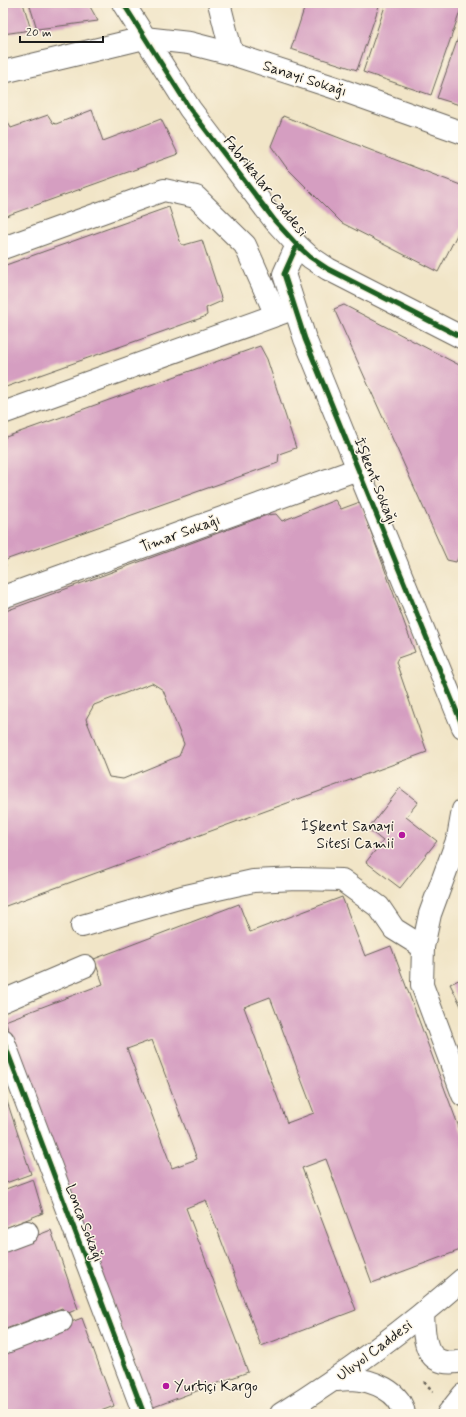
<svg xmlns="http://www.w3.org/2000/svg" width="466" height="1417" font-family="Mynerve,sans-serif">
<rect width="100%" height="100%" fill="#fcf5e5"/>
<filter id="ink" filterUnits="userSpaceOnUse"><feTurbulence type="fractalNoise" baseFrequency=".025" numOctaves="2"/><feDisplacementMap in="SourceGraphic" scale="8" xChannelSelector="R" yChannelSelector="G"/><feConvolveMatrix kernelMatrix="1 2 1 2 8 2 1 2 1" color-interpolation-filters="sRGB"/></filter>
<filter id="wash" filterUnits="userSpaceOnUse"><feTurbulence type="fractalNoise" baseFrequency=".012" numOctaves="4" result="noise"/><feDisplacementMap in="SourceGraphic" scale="16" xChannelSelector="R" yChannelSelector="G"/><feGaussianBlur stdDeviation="0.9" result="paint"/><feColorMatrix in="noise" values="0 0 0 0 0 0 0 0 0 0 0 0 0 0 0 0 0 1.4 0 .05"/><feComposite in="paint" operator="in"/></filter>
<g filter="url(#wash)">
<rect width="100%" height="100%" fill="#f1e5c7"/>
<g id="blocks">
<g fill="#d59ec1" fill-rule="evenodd">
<polygon points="3,3 23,3 31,30 3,34"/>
<polygon points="29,3 88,3 98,21 37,29"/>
<polygon points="306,3 380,3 357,70 291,49"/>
<polygon points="386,3 463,3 431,95 363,72"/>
<polygon points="463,24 463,106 437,98"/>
<polygon points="92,110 103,141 161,119 178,154 3,217 3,120 6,119 11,128 48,115 53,123 56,124"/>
<polygon points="283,116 463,186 463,223 438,272 342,223 286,167 271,146"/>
<polygon points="169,207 181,244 184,245 202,240 222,301 206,308 207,315 204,317 3,388 3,266"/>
<polygon points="344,305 463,367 463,548 456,562 447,560 334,309"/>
<polygon points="260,346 267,359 296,448 279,454 278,463 8,559 5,562 6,566 3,567 3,438"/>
<path d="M335,500L341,509L360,502L415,652L398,658L396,662L427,752L3,907V612L267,515L276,514L282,521ZM152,683L163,690L184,744L179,756L123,779L109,777L86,719L94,705Z"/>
<polygon points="400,788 418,802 406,817 437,841 400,888 366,862 383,841 368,829"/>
<path d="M342,897L365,956L391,946L463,1138V1229L459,1230L463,1241V1249L372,1283L326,1159L302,1168L356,1310L261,1346L206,1200L186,1208L248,1372L151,1408L5,1021L103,984L94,959L239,904L250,932ZM270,997L314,1113L287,1123L244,1007ZM152,1040L197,1159L172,1168L127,1049Z"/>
<polygon points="463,978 463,1010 450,984"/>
<polygon points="3,1089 31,1174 3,1184"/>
<polygon points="33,1179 43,1213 3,1229 3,1190"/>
<polygon points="51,1230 78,1309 66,1314 62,1308 3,1330 3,1249"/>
<polygon points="82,1318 114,1406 93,1414 3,1414 3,1347"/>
<polygon points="113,1410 115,1414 103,1414"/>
</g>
</g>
</g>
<g filter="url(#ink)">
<use href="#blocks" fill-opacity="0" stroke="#676258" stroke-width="1"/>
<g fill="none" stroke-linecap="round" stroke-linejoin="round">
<defs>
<g id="minor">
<polyline points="123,3 190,109 275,221 297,245 310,257 328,269 463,338"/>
<polyline points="219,3 232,54"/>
<polyline points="3,72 144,38 189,43 232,54 339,89 463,133"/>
<polyline points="297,245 284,274 305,339 463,727"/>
<polyline points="3,248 164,190 196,197 245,245 276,315"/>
<polyline points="3,413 290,310"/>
<polyline points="3,597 358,469"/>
<polyline points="463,810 458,838 430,914 423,947 422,985 463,1095"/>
<polyline points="82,926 182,897 253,881 297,879 342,880 379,907 394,929 423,947"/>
<polyline points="3,1001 85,966"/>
<polyline points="3,1040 144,1414"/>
<polyline points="3,1241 27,1232"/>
<polyline points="3,1343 61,1321"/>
</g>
<g id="major">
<path d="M423,1313C424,1342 425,1369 463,1361"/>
<path d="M333,1380C340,1380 346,1379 352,1379C372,1380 401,1391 404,1414"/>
<path d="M281,1414C345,1374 406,1329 463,1279"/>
<polyline points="448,1414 463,1395"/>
</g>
</defs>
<use href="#minor" stroke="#676258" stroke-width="24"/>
<use href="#major" stroke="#676258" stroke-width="24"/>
<polyline stroke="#676258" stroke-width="2.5" stroke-dasharray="3 3" stroke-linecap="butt" points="424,1382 433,1391"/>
<use href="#minor" stroke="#fff" stroke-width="22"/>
<use href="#major" stroke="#fff" stroke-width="22"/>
<defs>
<g id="cycleway">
<polyline points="123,3 190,109 275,221 297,245 310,257 328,269 463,338"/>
<polyline points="297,245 284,274 305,339 463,727"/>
<polyline points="3,1040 144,1414"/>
</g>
</defs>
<use href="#cycleway" stroke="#fcf5e5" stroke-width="8"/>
<use href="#cycleway" stroke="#1b5e20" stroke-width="5"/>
</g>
</g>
<g fill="#b5179e" stroke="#fcf5e5" stroke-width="1.5">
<circle cx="402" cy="835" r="4"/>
<circle cx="166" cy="1386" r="4"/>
</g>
<g text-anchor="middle" stroke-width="3" stroke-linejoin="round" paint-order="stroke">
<g font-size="15" fill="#1c1c1c" stroke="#fcf5e5">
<text transform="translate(305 78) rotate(18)" y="5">Sanayi Sokağı</text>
<text transform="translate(266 186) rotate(51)" y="5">Fabrikalar Caddesi</text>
<text transform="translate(376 481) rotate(68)" y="5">İşkent Sokağı</text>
<text transform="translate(180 533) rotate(-20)" y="5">Timar Sokağı</text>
<text transform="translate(85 1223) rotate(69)" y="5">Lonca Sokağı</text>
<text transform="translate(374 1350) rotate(-37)" y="5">Uluyol Caddesi</text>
</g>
<g font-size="15" fill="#1c1c1c" stroke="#fcf5e5" text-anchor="end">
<text x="394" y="831">İşkent Sanayi<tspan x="394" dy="17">Sitesi Camii</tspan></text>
<text x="174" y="1391" text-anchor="start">Yurtiçi Kargo</text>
</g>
</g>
<rect width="466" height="1417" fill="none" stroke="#fcf5e5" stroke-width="16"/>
<path d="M20 36v6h83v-6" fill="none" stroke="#1c1c1c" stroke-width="2"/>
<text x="26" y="36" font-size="12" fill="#1c1c1c" stroke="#fcf5e5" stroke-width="3" paint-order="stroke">20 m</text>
</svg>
